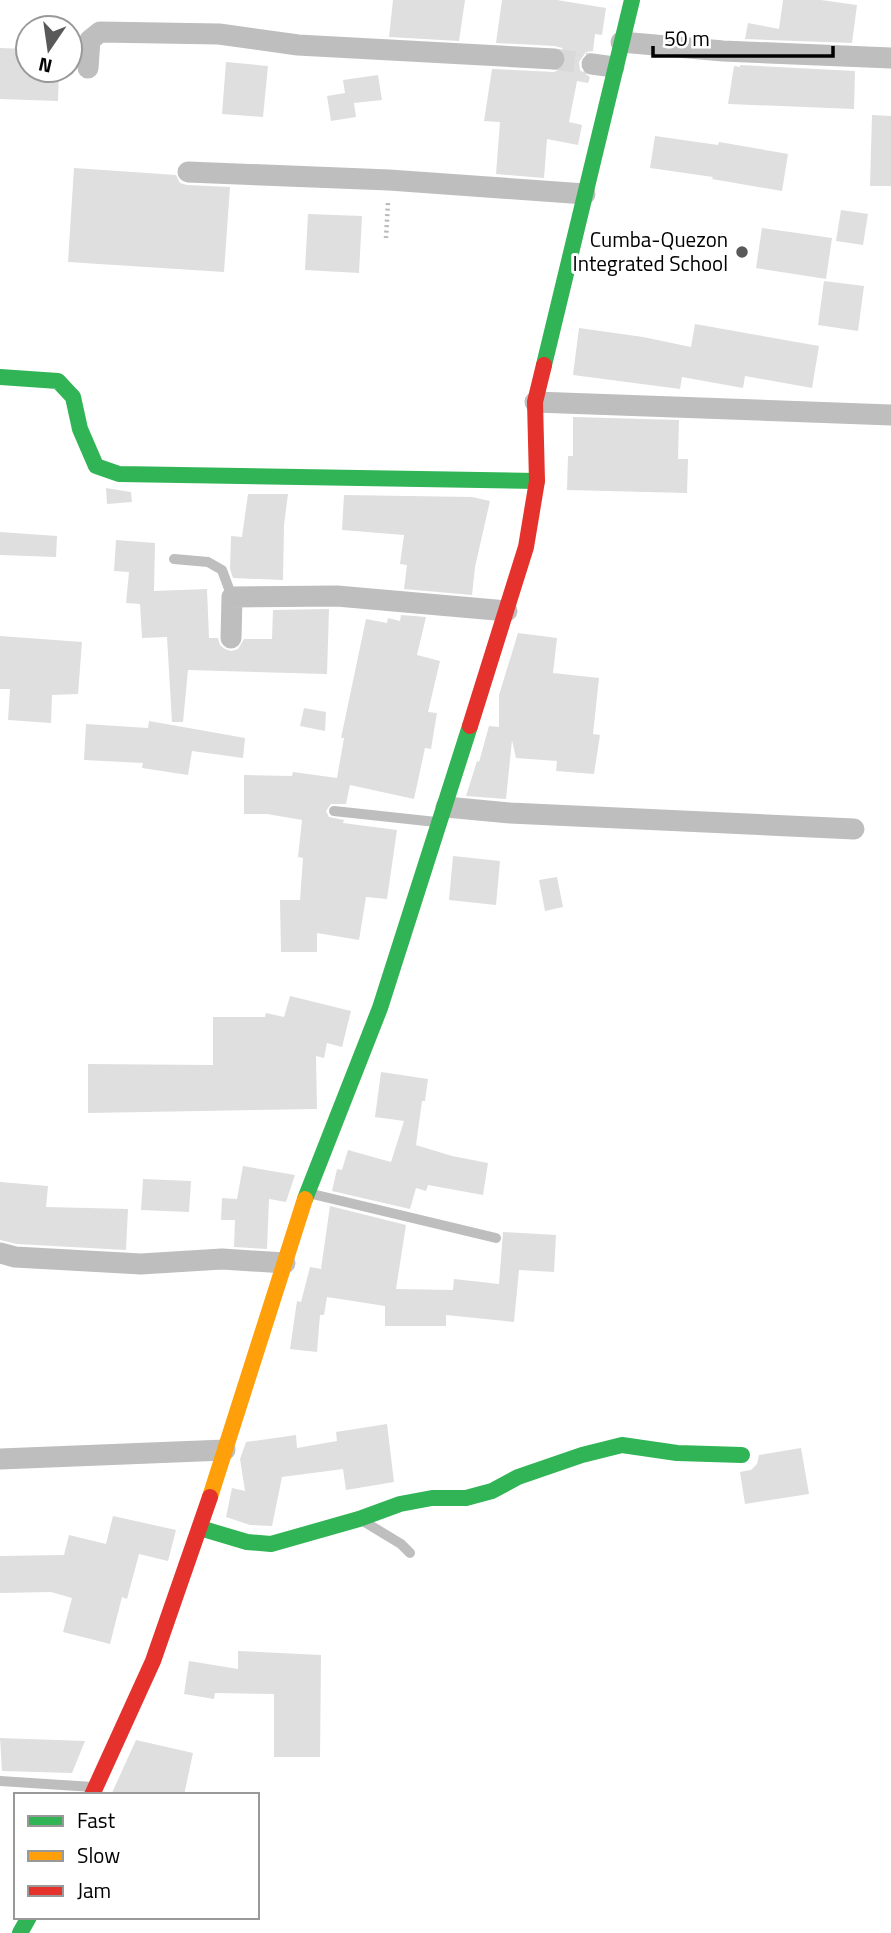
<svg xmlns="http://www.w3.org/2000/svg" width="891" height="1933" font-family="'Titillium Web',sans-serif">
<rect width="100%" height="100%" fill="#fff"/>
<g fill="#dfdfdf">
<polygon points="393,0 465,0 459,41 389,37"/>
<polygon points="502,0 557,0 606,8 602,35 595,34 593,51 586,52 579,62 580,70 590,77 588,83 577,81 569,122 582,125 578,145 547,139 544,178 496,174 500,122 484,121 492,69 554,72 565,67 567,60 566,54 562,48 555,46 496,43"/>
<polygon points="783,0 821,0 857,5 852,43 745,39 748,23 779,29"/>
<polygon points="0,48 28,49 28,70 59,70 58,101 0,99"/>
<polygon points="226,62 268,66 263,117 222,114"/>
<polygon points="740,65 855,71 854,109 728,104 734,66 740,67"/>
<polygon points="378,75 382,100 354,103 356,117 331,121 327,96 345,93 343,80"/>
<polygon points="872,115 891,116 891,186 870,186"/>
<polygon points="655,136 718,145 719,142 788,154 782,191 712,179 713,177 650,168"/>
<polygon points="74,168 176,175 180,183 187,185 230,187 224,272 68,262"/>
<polygon points="841,210 868,214 863,245 836,241"/>
<polygon points="308,214 362,216 359,273 305,270"/>
<polygon points="762,228 832,238 826,279 756,268"/>
<polygon points="824,281 864,286 858,331 818,325"/>
<polygon points="695,324 819,346 812,388 745,376 743,388 682,377 680,389 573,375 579,328 643,337 691,347"/>
<polygon points="573,417 679,420 678,459 688,459 687,493 567,490 568,456 573,456"/>
<polygon points="106,488 131,492 132,502 107,504"/>
<polygon points="248,494 288,494 284,525 283,580 233,578 230,569 231,536 242,537"/>
<polygon points="344,495 472,497 490,501 475,567 472,595 404,589 407,565 400,564 404,535 342,530"/>
<polygon points="0,532 57,536 56,557 0,555"/>
<polygon points="116,540 155,543 154,591 207,589 209,638 218,638 220,645 225,649 231,651 238,649 244,639 272,639 273,610 329,609 327,674 188,670 183,722 172,722 167,637 142,638 140,604 126,603 129,572 114,571"/>
<polygon points="401,615 426,617 417,655 440,661 428,712 437,713 431,749 425,748 414,799 350,785 346,804 331,804 326,811 329,817 344,820 343,823 397,830 387,899 366,897 359,940 317,933 317,952 281,952 280,900 300,900 303,858 298,857 302,820 267,814 244,814 244,775 292,776 293,772 337,778 344,738 341,738 366,619 387,623 388,618 400,621"/>
<polygon points="518,633 557,638 553,673 599,678 593,734 600,735 594,774 556,771 557,761 516,758 512,740 506,799 466,796 477,761 479,762 489,726 499,727 499,695"/>
<polygon points="0,636 82,642 78,694 52,695 51,723 8,720 10,689 0,689"/>
<polygon points="304,708 326,712 325,731 300,726"/>
<polygon points="149,721 245,738 243,758 192,751 188,775 142,768 143,763 84,760 86,724 148,728"/>
<polygon points="453,856 500,861 496,905 449,900"/>
<polygon points="557,877 563,907 545,911 539,880"/>
<polygon points="290,996 351,1011 342,1047 327,1043 324,1058 316,1056 317,1109 88,1113 88,1064 213,1065 213,1017 265,1017 266,1013 284,1017"/>
<polygon points="381,1072 428,1079 425,1101 422,1101 416,1145 452,1156 488,1163 483,1195 428,1185 426,1191 416,1188 410,1209 332,1191 337,1169 342,1170 348,1150 391,1162 404,1121 375,1117"/>
<polygon points="243,1166 295,1175 286,1202 269,1199 267,1249 234,1247 235,1220 221,1220 222,1198 237,1199"/>
<polygon points="143,1179 191,1181 189,1212 141,1210"/>
<polygon points="0,1182 48,1186 46,1207 128,1209 126,1250 17,1244 0,1240"/>
<polygon points="330,1206 406,1225 396,1289 453,1290 454,1279 499,1284 503,1232 556,1235 554,1272 519,1270 514,1322 446,1315 446,1326 385,1326 385,1306 327,1297 324,1315 320,1315 317,1352 290,1349 297,1301 301,1302 310,1267 321,1269"/>
<polygon points="387,1424 394,1482 346,1490 343,1469 282,1477 272,1526 250,1525 226,1517 232,1488 245,1491 240,1459 246,1442 296,1435 297,1448 337,1441 336,1432"/>
<polygon points="801,1448 809,1494 745,1504 740,1472 751,1470 757,1464 759,1455"/>
<polygon points="113,1516 176,1530 168,1561 139,1554 127,1599 122,1597 110,1644 63,1632 72,1598 51,1592 0,1593 0,1556 64,1555 69,1535 106,1544"/>
<polygon points="238,1651 321,1655 320,1757 274,1757 274,1694 215,1693 214,1699 184,1694 189,1661 238,1669"/>
<polygon points="0,1738 85,1741 72,1773 2,1771"/>
<polygon points="136,1740 193,1753 184,1795 111,1795"/>
</g>
<g fill="none" stroke-linecap="round" stroke-linejoin="round">
<polyline stroke="#d9d9d9" stroke-width="21" stroke-dasharray="21 10" stroke-linecap="butt" points="554,59 592,64"/>
<polyline stroke="#b9b9b9" stroke-width="4.5" stroke-dasharray="2 3.5" stroke-linecap="butt" points="386,238 388,202"/>
<g stroke="#bebebe" stroke-width="10">
<polyline points="174,559 208,562 222,570 232,597"/>
<polyline points="334,811 436,822"/>
<polyline points="308,1193 496,1238"/>
<polyline points="363,1521 401,1544 410,1553"/>
<polyline points="0,1781 93,1787"/>
</g>
<g stroke="#bebebe" stroke-width="21">
<polyline points="621,42 723,51 891,58"/>
<polyline points="592,64 614,67"/>
<polyline points="88,68 90,40 100,32 219,34 298,45 554,59"/>
<polyline points="188,172 389,180 585,194"/>
<polyline points="535,402 891,415"/>
<polyline points="231,638 232,597 337,596 507,611"/>
<polyline points="446,807 510,813 854,829"/>
<polyline points="0,1253 15,1257 141,1264 222,1259 285,1263"/>
<polyline points="0,1459 225,1450"/>
</g>
<g stroke="#30b455" stroke-width="16">
<polyline points="544,365 632,0"/>
<polyline points="0,377 58,381 73,397 80,429 96,466 119,474 537,481"/>
<polyline points="305,1199 380,1008 470,726"/>
<polyline points="200,1528 247,1542 271,1544 359,1519 400,1504 432,1498 466,1498 492,1491 518,1477 582,1455 622,1445 677,1453 742,1455"/>
<polyline points="20,1933 29,1917"/>
</g>
<polyline stroke="#ff9f0a" stroke-width="16" points="210,1497 305,1199"/>
<g stroke="#e5322d" stroke-width="16">
<polyline points="470,726 526,547 537,481 535,402 544,365"/>
<polyline points="92,1795 153,1661 210,1497"/>
</g>
</g>
<circle fill="#595959" stroke="#fff" stroke-width="2.5" cx="742" cy="252" r="7"/>
<g text-anchor="middle" stroke-width="6" stroke-linejoin="round" paint-order="stroke">
<g font-size="21" fill="#000" stroke="#fff" text-anchor="end">
<text x="728" y="247">Cumba-Quezon<tspan x="728" dy="24">Integrated School</tspan></text>
</g>
</g>
<rect x="14" y="1793" width="245" height="126" fill="#ffffff" stroke="#999999" stroke-width="2"/>
<rect x="28" y="1816" width="35" height="10" fill="#30b455" stroke="#999999" stroke-width="2"/>
<text x="77" y="1828" font-size="21" fill="#000000">Fast</text>
<rect x="28" y="1851" width="35" height="10" fill="#ff9f0a" stroke="#999999" stroke-width="2"/>
<text x="77" y="1863" font-size="21" fill="#000000">Slow</text>
<rect x="28" y="1886" width="35" height="10" fill="#e5322d" stroke="#999999" stroke-width="2"/>
<text x="77" y="1898" font-size="21" fill="#000000">Jam</text>
<g transform="translate(49 49) rotate(193)"><circle r="33" fill="#ffffff" stroke="#999999" stroke-width="2"/>
<path d="M0-5L12 26L0 18L-12 26Z" fill="#595959"/>
<text y="-10" font-size="19" font-weight="bold" text-anchor="middle" fill="#000000">N</text>
</g>
<path d="M653 46v10h180v-10" fill="none" stroke="#000000" stroke-width="3.5"/>
<text x="664" y="46" font-size="21" fill="#000000" stroke="#ffffff" stroke-width="5" paint-order="stroke">50 m</text>
</svg>
